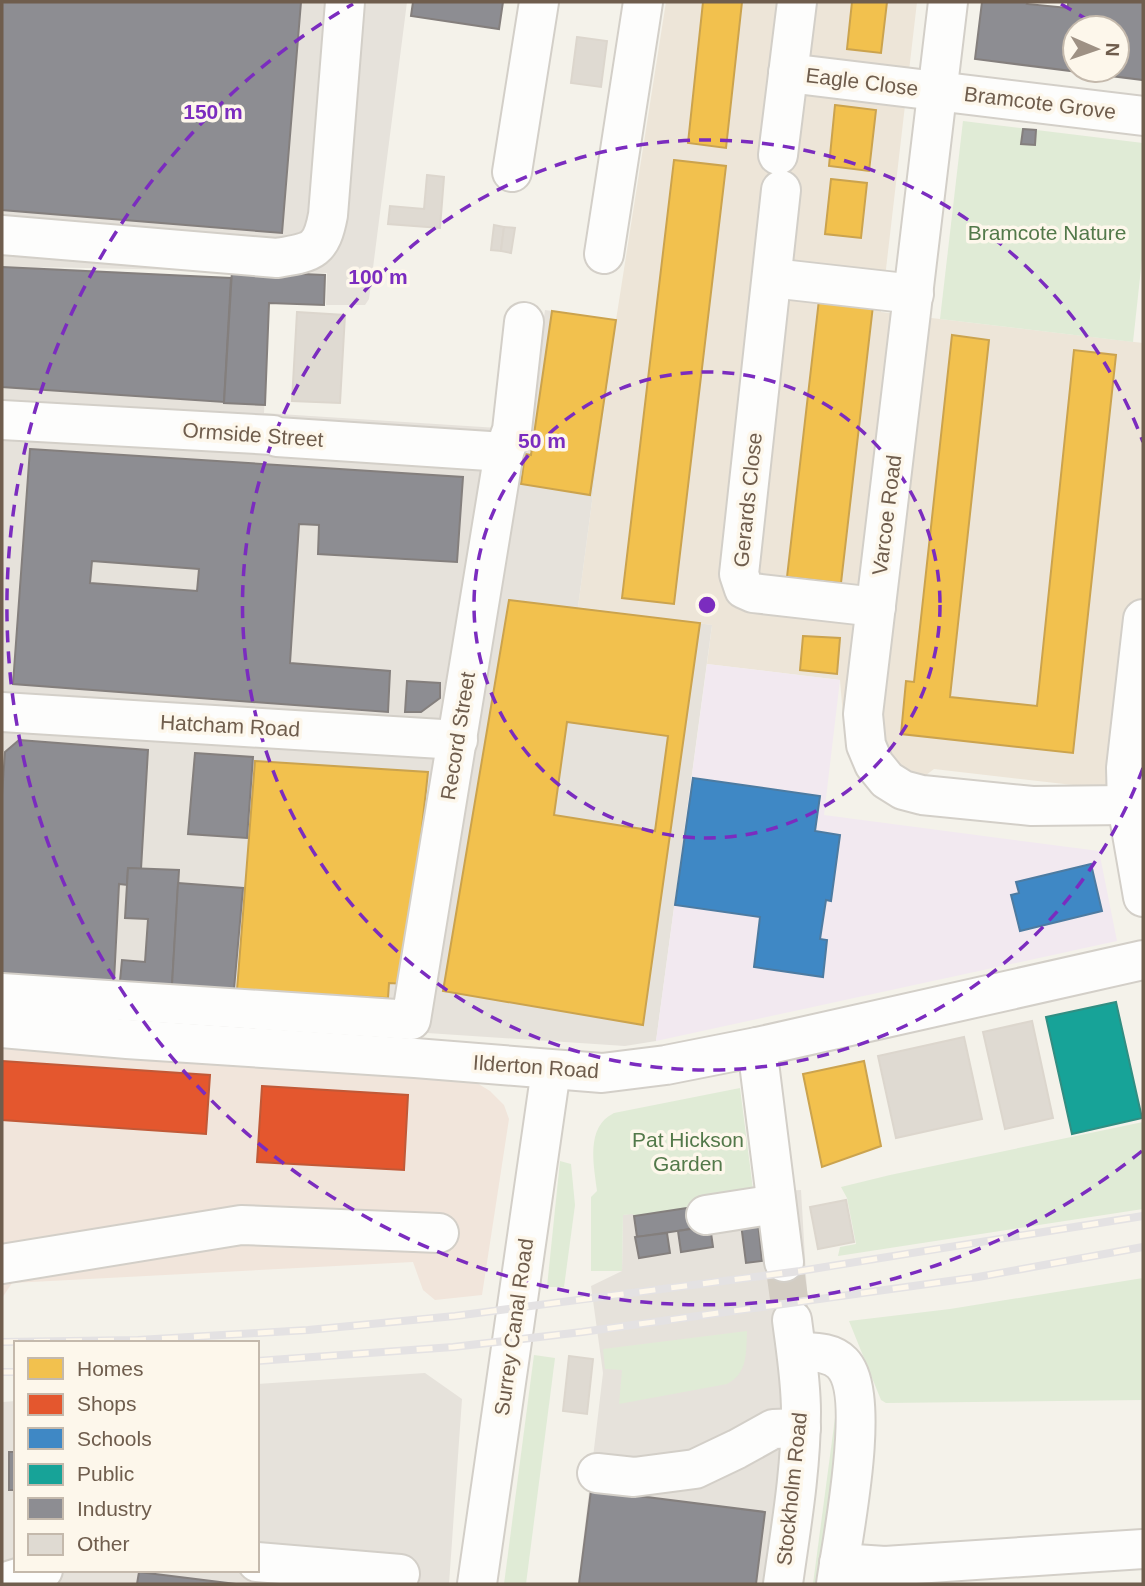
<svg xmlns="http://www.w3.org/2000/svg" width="1145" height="1586" font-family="Helvetica,sans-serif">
<rect width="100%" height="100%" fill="#f4f2ea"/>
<polygon fill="#ede5d8" points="666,2 917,2 881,312 1143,343 1143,793 934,769 896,798 858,779 845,740 840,680 707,664 712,625 578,607 616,320"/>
<polygon fill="#f1e5db" points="2,1049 472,1080 490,1091 504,1105 509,1119 482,1295 435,1300 423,1290 413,1262 12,1283 2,1298"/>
<g fill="#e6e2db" fill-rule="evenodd">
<path d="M2,2H407L369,299L365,305H326L327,273L280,272L325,275L324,305L269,303L264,413L528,430L545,310L616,320L578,607L712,625L656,1041L625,1046L2,1005ZM36,267L231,271L232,272L230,278Z"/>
<polygon points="801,1190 813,1392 799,1584 578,1584 603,1373 591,1286 622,1271 623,1215 756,1192"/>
<polygon points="425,1373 462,1399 449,1584 2,1584 3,1402 16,1401 16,1570 257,1570 257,1384"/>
</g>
<polygon fill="#f2e9f0" points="707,664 840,680 824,815 1099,851 1117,941 656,1041"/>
<g fill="#e0ebd6">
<polygon points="963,121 1143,143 1143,250 1133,342 940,319"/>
<path d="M740,1088L754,1197L634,1216L633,1214L623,1215L622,1271H591V1197L597,1191C594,1165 585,1127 614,1113Z"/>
<polygon points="1143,1122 1143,1209 838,1256 840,1247 856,1244 847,1198 841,1187 890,1175"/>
<polygon points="560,1161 571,1164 575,1205 564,1287 547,1287"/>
<polygon points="1143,1278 1143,1400 886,1403 881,1400 849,1321 950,1309"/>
<path d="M747,1331C746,1353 748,1373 727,1384L619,1404L622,1370L605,1369L603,1349Z"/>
<polygon points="534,1355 555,1358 526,1584 504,1584"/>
<polygon points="837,1403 845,1403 823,1584 813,1584"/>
</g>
<g fill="#f2c14e" stroke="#cba34e" stroke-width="2" fill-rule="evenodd">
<polygon points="703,2 742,2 726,148 688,143"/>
<polygon points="852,2 887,2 881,53 847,49"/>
<polygon points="835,105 876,110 869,171 829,166"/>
<polygon points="674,160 726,166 674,604 622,598"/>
<polygon points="831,179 867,183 861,238 825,234"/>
<polygon points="820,291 874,297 841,583 787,577"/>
<polygon points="552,311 616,320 590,495 521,484 525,454 531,455"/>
<polygon points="952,335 989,340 950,697 1037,706 1074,350 1116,355 1073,753 901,734 906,681 914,682"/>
<path d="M509,600L700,623L643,1025L443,991ZM567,722L668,736L655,831L554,815Z"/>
<polygon points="803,636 840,638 837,674 800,670"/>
<polygon points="255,761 428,772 405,984 389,983 388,998 237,990"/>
<polygon points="864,1061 881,1146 822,1167 803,1074"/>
</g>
<g fill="#e4572e" stroke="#c15937" stroke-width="2">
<polygon points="2,1061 210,1075 206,1134 2,1120"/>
<polygon points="262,1086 408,1095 404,1170 257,1162"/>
</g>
<g fill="#3f88c5" stroke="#4d7ba1" stroke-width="2">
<polygon points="693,778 820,796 815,831 840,835 831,901 826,900 820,939 827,940 823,977 754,967 760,917 675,905"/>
<polygon points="1091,864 1102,911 1020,931 1011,895 1019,893 1016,882"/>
</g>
<polygon fill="#17a398" stroke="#318e82" stroke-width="2" points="1116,1002 1142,1118 1072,1134 1046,1017"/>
<g fill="#8d8d92" stroke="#847f7d" stroke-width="2" fill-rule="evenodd">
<polygon points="2,2 301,2 282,233 2,210"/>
<polygon points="413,2 503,2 499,29 411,16"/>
<path d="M982,2H1028L1027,4L1068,8V2H1143V80L975,59ZM1075,28H1117V70H1075Z"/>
<polygon points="1023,129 1036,130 1035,145 1021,144"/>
<polygon points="2,267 231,278 224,402 2,387"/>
<polygon points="232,271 325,275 324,305 269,303 265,405 224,403"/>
<path d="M30,449L463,477L457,562L318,554L319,525L299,524L290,663L390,671L388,712L13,684ZM92,561L199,569L197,591L90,583Z"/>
<polygon points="407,681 440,683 440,698 421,712 405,712"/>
<polygon points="19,740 148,750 141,869 128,868 127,885 119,884 114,981 2,973 2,795 5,752"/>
<polygon points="195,753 253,757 247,838 188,834"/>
<polygon points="128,868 179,870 172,985 120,981 122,960 145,962 148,919 125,918"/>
<polygon points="178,883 243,888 234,989 172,985"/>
<polygon points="694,1207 697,1228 637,1237 634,1216"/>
<polygon points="758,1222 762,1261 746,1263 741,1224"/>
<polygon points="710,1226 713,1247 681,1252 678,1231"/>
<polygon points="667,1233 670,1253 639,1258 635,1237"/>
<rect x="9" y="1452" width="7" height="38"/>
<polygon points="591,1490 765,1512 756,1584 579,1584"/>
<polygon points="139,1572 236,1584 137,1584"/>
</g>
<g fill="#dfdad2" stroke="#dcd6cd" stroke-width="2">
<polygon points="577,37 607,41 601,87 571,83"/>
<polygon points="427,175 444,177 440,228 388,224 390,206 424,209"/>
<polygon points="494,225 504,227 501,251 491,250"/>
<polygon points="504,227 515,228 511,253 501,251"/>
<polygon points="297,312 345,315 340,403 292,401"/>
<polygon points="1032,1021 1053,1118 1005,1129 983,1032"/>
<polygon points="964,1037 982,1119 896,1138 878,1056"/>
<polygon points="846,1200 854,1242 818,1249 810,1207"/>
<polygon points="569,1356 593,1359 587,1414 563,1411"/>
</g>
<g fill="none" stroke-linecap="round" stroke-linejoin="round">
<polyline stroke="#d3cdc3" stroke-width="38" stroke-dasharray="38 19" stroke-linecap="butt" points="784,1262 792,1320"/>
<defs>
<g id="minor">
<polyline points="948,2 863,714 866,745 874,764 887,780 903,790 922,795 1032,806 1127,805"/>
<polyline points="788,73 1143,116"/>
<polyline points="778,155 797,2"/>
<polyline points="512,172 539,2"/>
<polyline points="781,190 739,574 744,589 753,593 876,607"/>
<path d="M2,235L277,258C312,252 321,252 328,215L345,2"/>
<polyline points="604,254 643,2"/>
<polyline points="772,278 914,294"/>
<polyline points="2,420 273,435 277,437 504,452"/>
<polyline points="1143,619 1126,768 1127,805 1143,897"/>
<polyline points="2,712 458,740"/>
<polyline points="2,993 411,1020 504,452 512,430 524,322"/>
<polyline points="2,1028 127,1039 415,1058 602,1073 666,1065 757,1047 1143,960"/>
<polyline points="757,1047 784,1262"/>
<polyline points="706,1215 776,1204"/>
<polyline points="2,1264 241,1225 439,1233"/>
<path d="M797,1352C813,1353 830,1351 842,1363C873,1394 842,1540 836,1584"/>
<polyline points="597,1473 634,1477 695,1469 737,1449 773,1429 801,1428"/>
<polyline points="257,1562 400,1574"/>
<polyline points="839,1563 885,1566 1143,1549"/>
<polyline points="2,1583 43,1570"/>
<polyline points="477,1584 551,1070"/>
<path d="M783,1584C791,1527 801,1470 801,1412C801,1381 796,1351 792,1320"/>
</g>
</defs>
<use href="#minor" stroke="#d3cfc8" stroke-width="42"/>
<use href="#minor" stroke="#fdfdfc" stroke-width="38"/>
<defs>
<g id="rail">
<polyline points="2,1342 138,1340 308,1330 455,1316 800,1271 1143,1216"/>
<polyline points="257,1361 453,1347 582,1332 978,1277 1143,1247"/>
<polyline points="2,1372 16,1372"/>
</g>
</defs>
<use href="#rail" stroke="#e4e2e3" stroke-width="8"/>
<use href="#rail" stroke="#fdf7eb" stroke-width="5" stroke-dasharray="16" stroke-linecap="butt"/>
</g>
<g fill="none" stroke="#7b2cbf" stroke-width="3.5" stroke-dasharray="12 9">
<circle cx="707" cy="605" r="233"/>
<path d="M1143 768A465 465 0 1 1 1143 442"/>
<path d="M1142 1151A698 698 0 1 1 353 4M1061 4A698 698 0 0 1 1097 26"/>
</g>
<g text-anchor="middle" stroke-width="7" stroke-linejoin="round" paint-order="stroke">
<g font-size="21" fill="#6f5d4d" stroke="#fdf7eb">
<text transform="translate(862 82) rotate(7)" y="7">Eagle Close</text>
<text transform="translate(1040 103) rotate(7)" y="7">Bramcote Grove</text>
<text transform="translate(253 435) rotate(4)" y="7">Ormside Street</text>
<text transform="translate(748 500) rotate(-84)" y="7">Gerards Close</text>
<text transform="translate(887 515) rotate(-83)" y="7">Varcoe Road</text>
<text transform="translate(230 726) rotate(3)" y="7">Hatcham Road</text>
<text transform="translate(458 736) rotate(-81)" y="7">Record Street</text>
<text transform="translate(536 1067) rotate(4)" y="7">Ilderton Road</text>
<text transform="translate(514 1327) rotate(-82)" y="7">Surrey Canal Road</text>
<text transform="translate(792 1489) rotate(-84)" y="7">Stockholm Road</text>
</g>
<g font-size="21" fill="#53794a" stroke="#fdf7eb">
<text x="1047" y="240">Bramcote Nature</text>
<text x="688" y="1147">Pat Hickson<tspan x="688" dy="24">Garden</tspan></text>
</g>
</g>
<circle cx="707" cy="605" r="10" fill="#7b2cbf" stroke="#fdf7eb" stroke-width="3.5"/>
<g font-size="21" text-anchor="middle" font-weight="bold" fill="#7b2cbf" stroke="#fdf7eb" stroke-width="7" stroke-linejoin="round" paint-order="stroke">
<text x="213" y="119">150 m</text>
<text x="378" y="284">100 m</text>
<text x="542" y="448">50 m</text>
</g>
<rect width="1145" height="1586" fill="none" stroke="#6f5d4d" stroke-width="7"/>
<rect x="14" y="1341" width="245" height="231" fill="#fdf7eb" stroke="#c4b9ac" stroke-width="2"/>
<rect x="28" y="1358" width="35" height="21" fill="#f2c14e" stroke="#c4b9ac" stroke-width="2"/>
<text x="77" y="1376" font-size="21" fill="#6f5d4d">Homes</text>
<rect x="28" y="1394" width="35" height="21" fill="#e4572e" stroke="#c4b9ac" stroke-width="2"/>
<text x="77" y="1411" font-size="21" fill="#6f5d4d">Shops</text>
<rect x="28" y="1428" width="35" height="21" fill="#3f88c5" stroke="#c4b9ac" stroke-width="2"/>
<text x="77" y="1446" font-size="21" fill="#6f5d4d">Schools</text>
<rect x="28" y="1464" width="35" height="21" fill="#17a398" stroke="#c4b9ac" stroke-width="2"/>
<text x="77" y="1481" font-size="21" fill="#6f5d4d">Public</text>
<rect x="28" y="1498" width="35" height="21" fill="#8d8d92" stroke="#c4b9ac" stroke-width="2"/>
<text x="77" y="1516" font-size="21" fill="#6f5d4d">Industry</text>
<rect x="28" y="1534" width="35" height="21" fill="#dfdad2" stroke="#c4b9ac" stroke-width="2"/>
<text x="77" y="1551" font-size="21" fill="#6f5d4d">Other</text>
<g transform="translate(1096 49) rotate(92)"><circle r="33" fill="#fdf7eb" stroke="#c4b9ac" stroke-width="2"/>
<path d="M0-5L12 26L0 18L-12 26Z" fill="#9e9184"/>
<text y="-10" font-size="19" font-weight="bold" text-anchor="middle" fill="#6f5d4d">N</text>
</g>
</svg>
